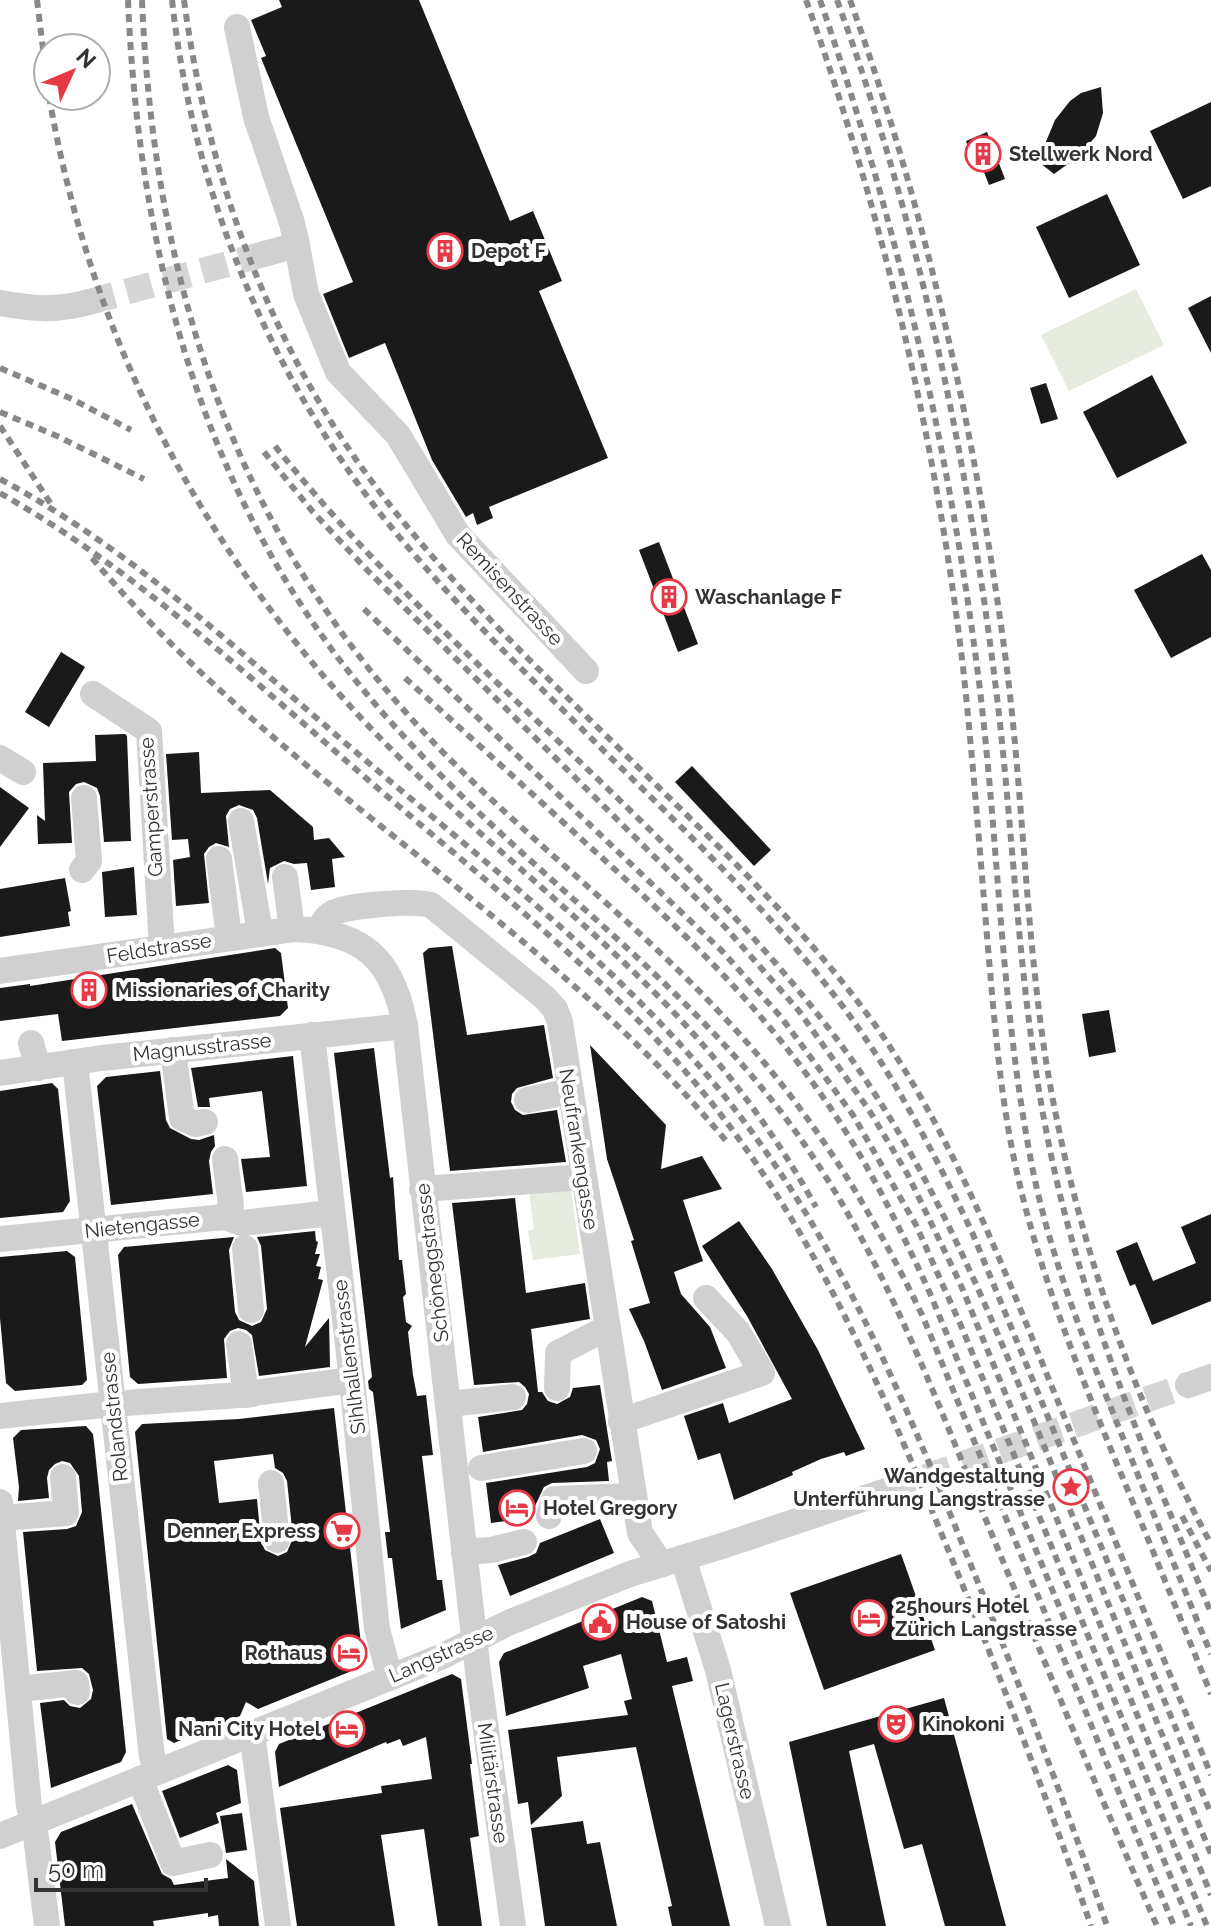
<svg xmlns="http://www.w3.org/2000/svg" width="1211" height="1926" font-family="Raleway,sans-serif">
<rect width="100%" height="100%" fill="#fff"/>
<g fill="#e6ecdf">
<polygon points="1136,289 1164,345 1069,391 1041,335"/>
<polygon points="571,1189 580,1254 533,1260 528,1231 534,1229 529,1192"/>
</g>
<g fill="#1a1a1a" fill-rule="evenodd">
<polygon points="279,0 419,0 510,221 533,211 562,281 539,291 608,458 489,507 493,518 477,525 473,513 466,517 432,460 385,343 349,358 323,294 353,282 261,58 266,56 251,20 282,7"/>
<polygon points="1101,87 1103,113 1096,136 1079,156 1054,174 1040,163 1045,144 1055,120 1070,101 1081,93"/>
<polygon points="1211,102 1211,186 1183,199 1150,131"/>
<polygon points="987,132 1005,179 989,185 978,157 973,159 966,141"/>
<polygon points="1107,194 1140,265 1069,298 1036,227"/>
<polygon points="1211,296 1211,353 1188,308"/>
<polygon points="1152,375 1187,443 1117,478 1083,412"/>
<polygon points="1046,383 1058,419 1041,424 1030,388"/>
<polygon points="659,542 698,644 678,652 639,550"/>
<polygon points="1202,554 1211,570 1211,637 1171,658 1134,590"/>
<polygon points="61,652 85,667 49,727 25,712"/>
<polygon points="125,734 127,736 131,841 104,842 100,796 97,788 84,782 76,784 69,792 72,843 38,844 37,815 45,821 43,763 96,761 95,735"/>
<polygon points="199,752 201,793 270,790 313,827 314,840 329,838 345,857 332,859 335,887 311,890 307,863 294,864 284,861 270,868 268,884 257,818 253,810 239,805 230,809 226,816 229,847 216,843 209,847 204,854 209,903 176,906 173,860 190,857 188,839 172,840 166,754"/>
<polygon points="692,766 771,850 754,866 675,782"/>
<polygon points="0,787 29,808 0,847"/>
<polygon points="134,867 137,915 105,917 102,872"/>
<polygon points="65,878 71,911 68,912 70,926 0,937 0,889"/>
<polygon points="452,946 467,1035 544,1025 553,1078 517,1088 512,1094 511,1102 515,1110 523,1115 557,1110 566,1162 450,1171 423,953 429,948"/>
<polygon points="275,948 281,953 288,1008 280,1016 62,1041 58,1014 0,1021 0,988 30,984 30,986"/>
<polygon points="1109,1010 1116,1052 1089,1057 1082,1014"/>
<polygon points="590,1045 666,1125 661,1169 702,1156 722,1189 683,1200 703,1261 674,1272 681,1294 710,1327 726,1368 662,1390 644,1341 629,1309 650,1303 631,1241 634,1240 607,1159"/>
<polygon points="374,1048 390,1178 393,1177 399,1260 402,1260 406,1294 403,1297 406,1322 412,1326 408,1332 413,1375 417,1396 426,1395 433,1455 422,1456 437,1580 442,1580 446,1610 401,1629 392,1558 388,1558 385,1532 390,1532 373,1392 369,1389 368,1381 372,1377 334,1053"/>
<polygon points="293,1056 307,1186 246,1192 241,1159 270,1157 262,1091 209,1098 210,1107 198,1107 191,1068"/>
<polygon points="160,1071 166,1120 170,1128 191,1139 199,1140 214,1135 215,1146 211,1152 209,1161 213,1194 111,1205 97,1086 106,1077"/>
<polygon points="52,1083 58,1089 70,1201 63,1212 0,1218 0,1091"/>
<polygon points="515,1198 526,1293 585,1283 590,1319 531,1329 538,1392 542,1392 548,1401 557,1404 570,1397 573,1388 600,1385 612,1461 607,1462 609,1481 552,1483 544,1487 535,1506 527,1510 528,1518 491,1523 486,1483 587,1467 595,1463 600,1449 596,1440 582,1435 483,1452 478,1417 522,1410 527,1404 529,1394 525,1387 519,1382 474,1385 452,1203"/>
<polygon points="1211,1214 1211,1301 1152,1325 1135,1284 1130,1286 1116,1251 1137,1242 1153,1281 1196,1263 1181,1227"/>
<polygon points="739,1221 772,1269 818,1350 865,1449 846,1456 844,1452 821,1459 792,1472 793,1475 734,1500 720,1453 698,1460 684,1416 723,1403 729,1423 792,1399 747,1316 702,1246"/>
<polygon points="315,1231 316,1241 318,1242 315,1254 320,1254 316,1266 321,1267 318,1279 323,1280 305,1347 329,1318 330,1367 259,1376 252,1335 246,1330 238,1328 230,1331 224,1339 227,1378 138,1384 130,1377 118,1255 124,1247 234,1237 229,1250 235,1312 239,1320 252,1326 261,1322 267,1309 261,1246 257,1237"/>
<polygon points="67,1251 75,1257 87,1380 82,1385 15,1391 6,1383 0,1318 0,1257"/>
<path d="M334,1408L363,1661L359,1668L258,1709L246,1702L240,1716L174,1743L167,1739L135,1432L142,1424L239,1419ZM273,1454L275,1468L283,1473L287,1481L293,1538L287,1552L278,1556L265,1550L261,1542L257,1499L219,1503L214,1461Z"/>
<polygon points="86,1426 93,1434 95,1451 126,1752 121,1762 51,1788 40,1703 64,1700 70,1706 80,1708 91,1699 93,1690 89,1674 82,1668 37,1671 23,1532 67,1529 76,1526 82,1512 79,1476 70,1463 62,1461 55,1464 49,1470 47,1478 49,1498 18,1501 19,1487 13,1438 21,1430"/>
<polygon points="600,1519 614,1553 510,1596 498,1565 528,1557 536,1553 540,1543"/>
<polygon points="901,1554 935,1650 824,1690 790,1593"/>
<polygon points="642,1597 652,1601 667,1662 687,1657 693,1681 672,1686 730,1926 672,1926 668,1907 672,1906 636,1747 557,1757 562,1796 531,1825 528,1802 518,1804 508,1730 628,1715 624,1701 632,1699 621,1654 583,1666 589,1688 506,1716 499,1662 504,1653"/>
<polygon points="452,1674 461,1679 472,1764 470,1764 479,1836 470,1838 482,1926 438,1926 424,1829 381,1835 395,1926 297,1926 280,1808 382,1793 381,1786 432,1779 426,1737 403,1746 400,1739 387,1744 386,1742 279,1787 275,1752 279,1744"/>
<polygon points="944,1698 1006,1926 945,1926 922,1844 904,1849 874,1744 849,1751 886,1926 827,1926 789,1742"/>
<polygon points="228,1765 237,1770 241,1803 216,1813 219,1823 180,1838 162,1791"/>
<polygon points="132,1804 162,1874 171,1879 174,1885 228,1878 226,1859 254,1881 259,1926 219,1926 218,1915 208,1917 208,1913 153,1921 154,1926 65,1926 55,1842 61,1832"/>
<polygon points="242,1813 247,1850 226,1853 220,1816"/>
<polygon points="583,1821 587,1844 600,1842 617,1926 545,1926 531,1828"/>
</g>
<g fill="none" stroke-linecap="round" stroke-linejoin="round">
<g stroke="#d6d6d6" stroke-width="26" stroke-dasharray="26 13" stroke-linecap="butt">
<polyline points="89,302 264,254"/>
<polyline points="889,1490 1188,1385"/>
</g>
<g stroke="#d0d0d0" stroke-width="26">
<polyline points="237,27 256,117 292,223 297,245"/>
<polyline points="264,254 297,245 306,294 338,372 398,435 458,535 586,671"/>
<path d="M0,303C32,309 57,311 89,302"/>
<polyline points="93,694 149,731 162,947"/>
<polyline points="0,758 23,772"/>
<polyline points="241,821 260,932"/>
<polyline points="219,859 229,937"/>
<polyline points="82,870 89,861 84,798"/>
<polyline points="285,877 292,929"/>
<path d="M319,930C323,922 326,916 335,912C353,905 413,900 431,905L544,997L555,1009L560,1022L640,1533L661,1564"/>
<path d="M0,971L295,929C363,932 393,959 405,1026L478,1672L513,1926"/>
<polyline points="312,1035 352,1380 377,1629 390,1678"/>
<polyline points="31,1043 38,1068"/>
<polyline points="173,1050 182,1118 196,1124 205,1122"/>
<polyline points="75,1062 152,1757 157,1772"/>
<polyline points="0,1073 102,1058 405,1026"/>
<polyline points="527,1100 571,1091"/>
<polyline points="422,1189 584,1177"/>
<polyline points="224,1217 231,1206 225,1159"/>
<polyline points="0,1239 224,1217 242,1223 331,1213"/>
<polyline points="245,1248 251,1310"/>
<polyline points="239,1344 246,1395"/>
<polyline points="1188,1385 1211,1377"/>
<polyline points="557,1388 558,1353 597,1333 608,1334"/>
<polyline points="261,1392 352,1380"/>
<polyline points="449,1404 513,1397"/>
<polyline points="0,1416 112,1404 253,1394"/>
<polyline points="621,1421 762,1373 738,1332 706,1298"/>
<polyline points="481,1468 584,1451"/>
<polyline points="271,1483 277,1540"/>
<polyline points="0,1502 29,1806 36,1837 47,1926"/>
<polyline points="549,1516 554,1499 633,1496"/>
<polyline points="2,1518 66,1513 63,1477"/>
<polyline points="464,1552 491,1550 524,1542"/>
<polyline points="683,1558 718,1670 778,1926"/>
<polyline points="18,1689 76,1683 77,1692"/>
<polyline points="252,1733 278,1926"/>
<polyline points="140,1779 173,1863 210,1855"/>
<polyline points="0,1836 443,1656 508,1623 630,1574 725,1545 889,1490"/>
</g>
<g stroke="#888" stroke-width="6" stroke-dasharray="8 6" stroke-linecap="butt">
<polyline points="37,0 48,89"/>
<path d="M128,0C138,237 195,471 342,663C387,722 440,776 494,827C607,932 728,1028 813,1157C884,1264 930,1383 978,1501C1037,1643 1095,1785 1157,1926"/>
<path d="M142,0C153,264 225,507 401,707C499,819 621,906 722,1015C807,1105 870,1206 923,1317L1174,1926"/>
<path d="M172,0C193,190 267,372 387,522C442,590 504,652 567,714C655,803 749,888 827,986C887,1061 930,1145 972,1232L1211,1814"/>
<path d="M184,0C208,178 270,348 379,491C455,591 548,678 637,766C722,850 809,932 878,1029C954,1139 1002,1264 1052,1387C1105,1516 1158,1645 1211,1775"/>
<path d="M806,0C883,215 936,440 963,667C973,760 980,854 988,948C994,1015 999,1083 1012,1149C1033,1256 1073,1356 1114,1457C1147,1536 1179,1615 1211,1694"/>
<path d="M820,0C894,214 946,434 976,659C999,829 999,1002 1033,1171C1051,1258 1084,1341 1117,1423C1148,1500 1179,1577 1211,1654"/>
<path d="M837,0C914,211 963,435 992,658C1014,818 1016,981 1048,1140C1080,1304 1148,1459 1211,1613"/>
<path d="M850,0C926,211 975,432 1005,654C1023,789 1025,926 1046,1061C1074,1231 1129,1392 1211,1544"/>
<path d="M49,96C94,358 219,582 409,767C487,843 572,910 649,987C714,1051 771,1126 816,1207"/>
<polyline points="0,368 72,399 131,430"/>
<polyline points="0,412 57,436 144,479"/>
<polyline points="0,426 51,504"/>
<path d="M275,446C443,658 669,818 833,1034C931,1163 990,1314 1051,1463C1104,1594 1158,1724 1211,1854"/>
<polyline points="264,452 313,512 368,571 725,927 799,1011 869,1110 908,1175 960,1283 1211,1895"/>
<path d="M0,479C133,550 244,656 357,753C483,861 617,964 722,1093C833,1231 898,1385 964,1548C1015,1673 1064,1798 1107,1926"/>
<path d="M0,493C132,568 245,673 359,772C480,877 610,977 711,1102C811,1228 874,1371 935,1518C991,1653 1044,1788 1091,1926"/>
<path d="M92,558C278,780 543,919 727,1142"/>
<polyline points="364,609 722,951 781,1017 853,1115 916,1225 962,1328 1207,1926"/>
<path d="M405,678C467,734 528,790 589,846C669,918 747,992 810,1079C859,1145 895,1217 929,1291L1191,1926"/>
<polyline points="1182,1516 1211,1571"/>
</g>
</g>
<defs>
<symbol id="building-ring" viewBox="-11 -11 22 22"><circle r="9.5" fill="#fff" stroke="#e63946" stroke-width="1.5"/><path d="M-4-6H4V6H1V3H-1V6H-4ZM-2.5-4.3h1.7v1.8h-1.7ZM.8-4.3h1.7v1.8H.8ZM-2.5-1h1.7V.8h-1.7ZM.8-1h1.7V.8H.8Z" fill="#e63946"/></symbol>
<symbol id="sight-ring" viewBox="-11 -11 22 22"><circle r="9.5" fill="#fff" stroke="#e63946" stroke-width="1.5"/><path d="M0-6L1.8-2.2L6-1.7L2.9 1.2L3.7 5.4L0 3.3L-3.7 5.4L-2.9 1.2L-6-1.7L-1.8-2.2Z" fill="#e63946"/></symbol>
<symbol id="hotel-ring" viewBox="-11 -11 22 22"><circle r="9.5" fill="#fff" stroke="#e63946" stroke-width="1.5"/><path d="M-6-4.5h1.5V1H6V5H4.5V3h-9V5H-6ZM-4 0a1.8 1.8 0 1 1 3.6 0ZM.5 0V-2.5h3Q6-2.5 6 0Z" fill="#e63946"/></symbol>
<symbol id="supermarket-ring" viewBox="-11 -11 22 22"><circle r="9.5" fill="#fff" stroke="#e63946" stroke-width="1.5"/><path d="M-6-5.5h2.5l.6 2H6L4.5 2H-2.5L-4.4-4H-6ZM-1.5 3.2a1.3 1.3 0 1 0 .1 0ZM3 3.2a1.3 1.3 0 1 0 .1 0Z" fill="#e63946"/></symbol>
<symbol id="civic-ring" viewBox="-11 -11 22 22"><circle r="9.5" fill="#fff" stroke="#e63946" stroke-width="1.5"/><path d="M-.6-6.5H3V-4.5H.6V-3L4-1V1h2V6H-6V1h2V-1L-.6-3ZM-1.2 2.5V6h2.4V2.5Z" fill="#e63946"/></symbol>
<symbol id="theatre-ring" viewBox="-11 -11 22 22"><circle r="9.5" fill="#fff" stroke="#e63946" stroke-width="1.5"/><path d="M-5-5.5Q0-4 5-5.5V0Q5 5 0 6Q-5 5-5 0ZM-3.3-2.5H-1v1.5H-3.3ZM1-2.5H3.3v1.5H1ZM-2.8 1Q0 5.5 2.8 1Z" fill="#e63946"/></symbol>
</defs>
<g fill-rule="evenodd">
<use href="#building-ring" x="963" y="134" width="40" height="40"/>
<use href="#building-ring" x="425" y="231" width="40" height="40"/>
<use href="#building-ring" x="649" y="577" width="40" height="40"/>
<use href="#building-ring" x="69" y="970" width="40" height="40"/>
<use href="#sight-ring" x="1051" y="1467" width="40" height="40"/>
<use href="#hotel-ring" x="497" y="1488" width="40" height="40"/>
<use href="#supermarket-ring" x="322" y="1511" width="40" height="40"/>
<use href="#hotel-ring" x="849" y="1598" width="40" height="40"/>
<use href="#civic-ring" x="580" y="1602" width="40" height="40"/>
<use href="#hotel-ring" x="329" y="1633" width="40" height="40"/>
<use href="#theatre-ring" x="876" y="1704" width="40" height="40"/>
<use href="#hotel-ring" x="327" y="1709" width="40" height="40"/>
</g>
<g text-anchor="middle" stroke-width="8" stroke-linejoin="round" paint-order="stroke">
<g font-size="20" font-weight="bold" fill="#333" stroke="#fff" text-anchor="start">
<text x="1009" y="161">Stellwerk Nord</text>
<text x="471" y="258">Depot F</text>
<text x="695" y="604">Waschanlage F</text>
<text x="115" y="997">Missionaries of Charity</text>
<text x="1045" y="1483" text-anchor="end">Wandgestaltung<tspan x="1045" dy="23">Unterführung Langstrasse</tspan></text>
<text x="543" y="1515">Hotel Gregory</text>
<text x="316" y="1538" text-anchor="end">Denner Express</text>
<text x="895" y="1613">25hours Hotel<tspan x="895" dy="23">Zürich Langstrasse</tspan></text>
<text x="626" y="1629">House of Satoshi</text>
<text x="323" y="1660" text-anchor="end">Rothaus</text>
<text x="922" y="1731">Kinokoni</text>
<text x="321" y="1736" text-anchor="end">Nani City Hotel</text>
</g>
<g font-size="20" fill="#333" stroke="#fff">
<text transform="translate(510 589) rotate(47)" y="7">Remisenstrasse</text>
<text transform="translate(151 807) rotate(-94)" y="7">Gamperstrasse</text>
<text transform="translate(159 948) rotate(-9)" y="7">Feldstrasse</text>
<text transform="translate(202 1047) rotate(-6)" y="7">Magnusstrasse</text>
<text transform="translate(579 1149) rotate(81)" y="7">Neufrankengasse</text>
<text transform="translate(142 1225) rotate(-6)" y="7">Nietengasse</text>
<text transform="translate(432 1263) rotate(-97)" y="7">Schöneggstrasse</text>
<text transform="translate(349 1357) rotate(-97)" y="7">Sihlhallenstrasse</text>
<text transform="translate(114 1417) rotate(-96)" y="7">Rolandstrasse</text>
<text transform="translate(441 1654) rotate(-24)" y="7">Langstrasse</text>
<text transform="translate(735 1741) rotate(77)" y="7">Lagerstrasse</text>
<text transform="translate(493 1783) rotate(82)" y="7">Militärstrasse</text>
</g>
</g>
<g transform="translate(72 72) rotate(46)"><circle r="38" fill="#ffffff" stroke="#adadad" stroke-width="2"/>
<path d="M0-6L14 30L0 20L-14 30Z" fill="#e63946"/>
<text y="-12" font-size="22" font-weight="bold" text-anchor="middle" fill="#333333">N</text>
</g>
<path d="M36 1878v12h170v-12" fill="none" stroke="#333333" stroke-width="4"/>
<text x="48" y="1878" font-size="24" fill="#333333" stroke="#ffffff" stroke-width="6" paint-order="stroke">50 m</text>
</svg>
